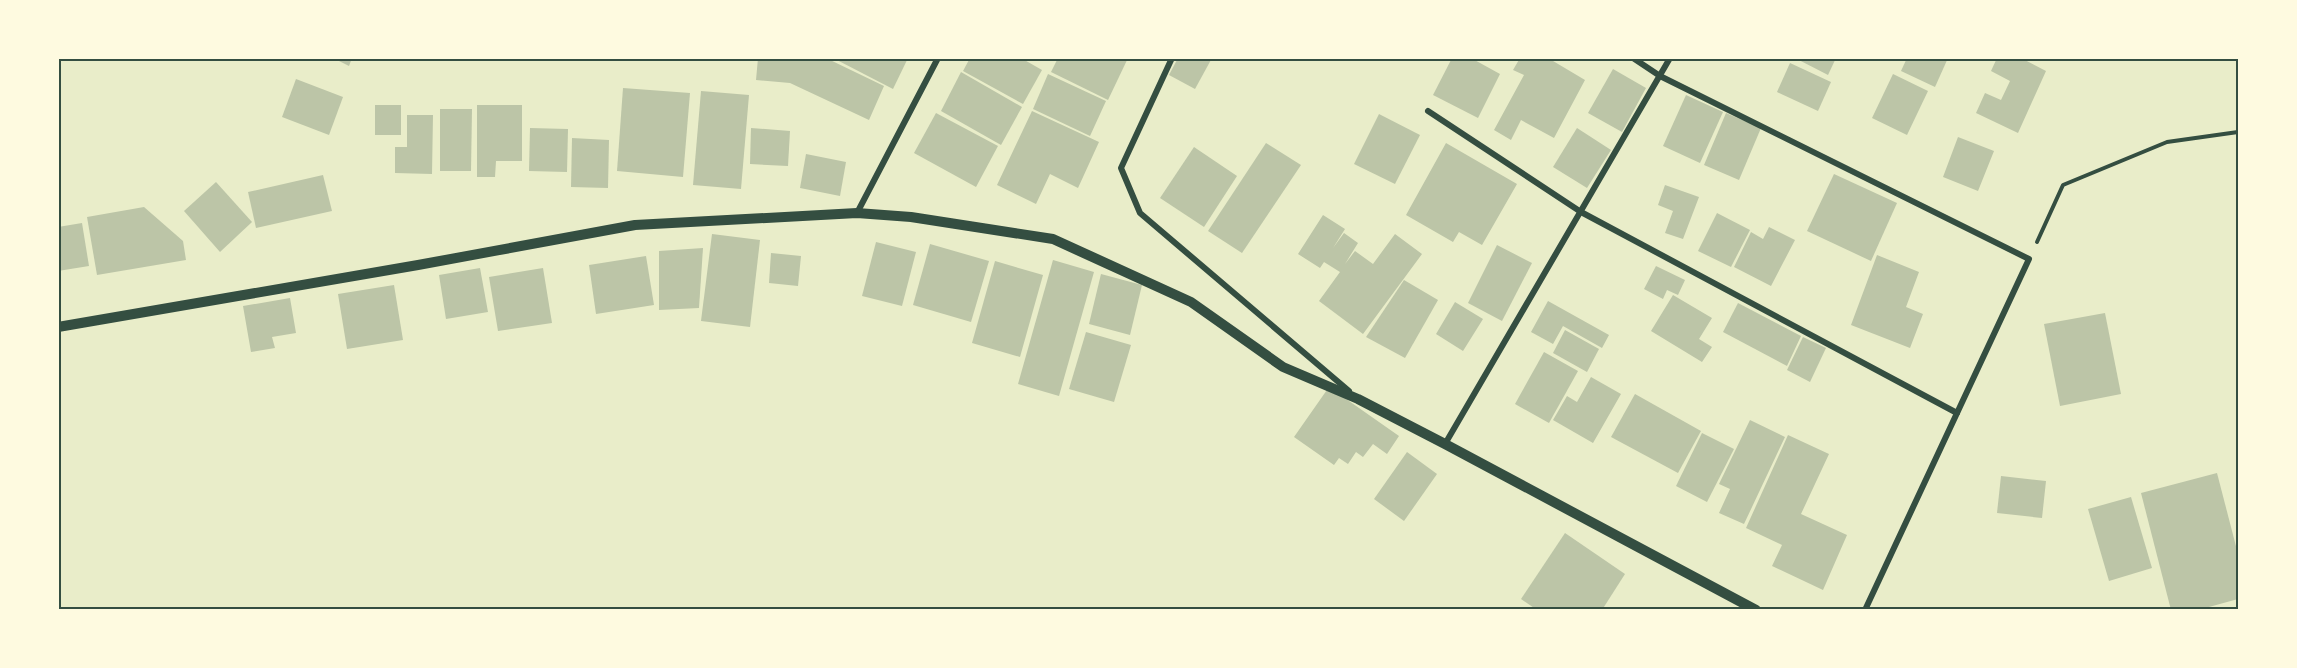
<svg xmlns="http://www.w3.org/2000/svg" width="2297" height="668" font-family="'Open Sans',sans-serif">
<rect width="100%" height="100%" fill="#e9edc9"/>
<g fill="#bcc5a7">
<polygon points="333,58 352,58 349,66"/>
<polygon points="758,58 826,58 884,86 869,120 790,83 756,80"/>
<polygon points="833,58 908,58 893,89"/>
<polygon points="970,58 1021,58 1042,70 1023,104 963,71"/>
<polygon points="1058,58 1128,58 1108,100 1051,72"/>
<polygon points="1178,58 1212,58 1195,89 1169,75"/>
<polygon points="1452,58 1471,58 1500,74 1478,118 1433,95"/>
<polygon points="1520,58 1548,58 1585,80 1554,138 1521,120 1511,140 1494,130 1524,75 1513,70"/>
<polygon points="1795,58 1836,58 1828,75"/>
<polygon points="1907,58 1948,58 1935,87 1901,71"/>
<polygon points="1997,58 2021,58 2046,71 2018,133 1976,113 1985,93 2001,100 2010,81 1991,71"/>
<polygon points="1790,63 1831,82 1818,111 1777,92"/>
<polygon points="1613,69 1646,88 1622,132 1588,113"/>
<polygon points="961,72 1022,107 1001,145 941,111"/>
<polygon points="1048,74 1106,101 1090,136 1033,109"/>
<polygon points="1893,74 1928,91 1907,135 1872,118"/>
<polygon points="296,79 343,97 329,135 282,117"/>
<polygon points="623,88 690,93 683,177 617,171"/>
<polygon points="701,91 749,95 741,189 693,185"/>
<polygon points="1686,95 1723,112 1700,163 1663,146"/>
<rect x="375" y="105" width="26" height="30"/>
<polygon points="477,105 522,105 522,161 496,161 495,177 477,177"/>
<polygon points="440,109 472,109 471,171 440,171"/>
<polygon points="1032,111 1099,142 1078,188 1050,174 1036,204 997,185"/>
<polygon points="936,113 998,146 976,187 914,153"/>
<polygon points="1726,113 1761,128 1739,180 1704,165"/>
<polygon points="1379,114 1420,135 1395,184 1354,164"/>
<polygon points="407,115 433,115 432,174 395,173 395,147 407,147"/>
<polygon points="530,128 568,129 567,172 529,171"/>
<polygon points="751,128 790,131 788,166 750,164"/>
<polygon points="1577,128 1611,150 1587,188 1553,167"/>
<polygon points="1958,137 1994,151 1978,191 1943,177"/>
<polygon points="572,138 609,140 608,188 571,187"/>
<polygon points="1266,143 1301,165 1242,253 1208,231"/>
<polygon points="1446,143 1517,184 1482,245 1459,232 1453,242 1406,215"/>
<polygon points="1194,147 1237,176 1204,227 1160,198"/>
<polygon points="806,154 846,162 840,196 800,188"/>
<polygon points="1834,174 1897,203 1871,261 1807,231"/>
<polygon points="323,175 332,211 256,228 248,192"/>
<polygon points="216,182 252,222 220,252 184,211"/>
<polygon points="1665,185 1699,197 1683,239 1665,233 1673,211 1658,205"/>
<polygon points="144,207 183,241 186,260 97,275 87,217"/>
<polygon points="1717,213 1750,230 1731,267 1698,251"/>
<polygon points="1323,215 1345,229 1333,248 1344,233 1358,243 1345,264 1355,251 1373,264 1395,234 1422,254 1363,334 1319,301 1340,272 1324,262 1320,268 1298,254"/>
<polygon points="82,223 89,266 58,271 58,227"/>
<polygon points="1769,227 1795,240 1771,286 1734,267 1751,232 1763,239"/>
<polygon points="712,234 760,240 750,327 701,321"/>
<polygon points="876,242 916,252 902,306 862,296"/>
<polygon points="930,244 989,261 971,322 913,305"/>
<polygon points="1497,245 1532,263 1502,321 1468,303"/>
<polygon points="703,248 699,308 659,310 659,251"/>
<polygon points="771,253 801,256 798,286 769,283"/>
<polygon points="1877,255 1919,272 1906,307 1923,314 1910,348 1851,325"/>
<polygon points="646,256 654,305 596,314 589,265"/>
<polygon points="1053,260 1094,272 1059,396 1018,384"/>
<polygon points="995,261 1043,275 1020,357 972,343"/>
<polygon points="1656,266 1685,280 1678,295 1667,290 1663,299 1644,289"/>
<polygon points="480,268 488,312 446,319 439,275"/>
<polygon points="543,268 552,323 498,331 489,277"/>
<polygon points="1101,274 1142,285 1130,335 1089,324"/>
<polygon points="1404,280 1438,300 1405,358 1366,337"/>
<polygon points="394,285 403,340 347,349 338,294"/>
<polygon points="1673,295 1712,318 1699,339 1712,347 1702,362 1651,331"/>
<polygon points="290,298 296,333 272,337 275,348 251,352 243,306"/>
<polygon points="1548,301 1609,335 1602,348 1563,326 1553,344 1531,332"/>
<polygon points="1455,302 1483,319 1463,351 1436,334"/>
<polygon points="1738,303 1801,336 1787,366 1723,332"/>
<polygon points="2105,313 2121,394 2060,406 2044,324"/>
<polygon points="1565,330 1599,349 1587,372 1553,353"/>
<polygon points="1086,332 1131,345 1114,402 1069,389"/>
<polygon points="1803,337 1826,348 1810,382 1787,370"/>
<polygon points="1544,352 1578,371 1549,423 1515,404"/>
<polygon points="1591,377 1621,394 1593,443 1553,420 1567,396 1577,402"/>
<polygon points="1329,387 1399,436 1387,454 1373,444 1363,457 1356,452 1348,464 1339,458 1334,465 1294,437"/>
<polygon points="1635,394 1701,431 1678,473 1611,437"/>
<polygon points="1750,420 1785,437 1744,524 1719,513 1730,489 1719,484"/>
<polygon points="1702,433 1734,449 1707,502 1676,486"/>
<polygon points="1788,435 1829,454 1801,514 1847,535 1823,590 1772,566 1782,545 1746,528"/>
<polygon points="1407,452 1437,474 1404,521 1374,499"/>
<polygon points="2217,473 2238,554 2238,599 2198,610 2171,610 2141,493"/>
<polygon points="2001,476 2046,481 2042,518 1997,513"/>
<polygon points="2131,497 2152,568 2109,581 2088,509"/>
<polygon points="1565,533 1625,574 1602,610 1537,610 1521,599"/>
</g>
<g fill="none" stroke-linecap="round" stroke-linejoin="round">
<polyline stroke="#344e41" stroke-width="4" points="2037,242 2063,185 2167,142 2238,132"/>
<g stroke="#344e41" stroke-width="6">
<polyline points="1172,58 1121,168 1140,213 1349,391"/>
<polyline points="1633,58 1660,76 2029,259 1865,610"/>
<polyline points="1428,111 1581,212 1957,413"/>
<polyline points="857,213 938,58"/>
<polyline points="1445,444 1670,58"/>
</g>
<polyline stroke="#344e41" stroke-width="10" points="58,327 418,265 635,225 857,213 911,217 1053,239 1191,302 1283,367 1358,399 1445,444 1756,610"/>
</g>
<rect width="2297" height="668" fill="none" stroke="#fefae0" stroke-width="120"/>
<rect x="60" y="60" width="2177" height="548" fill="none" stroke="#344e41" stroke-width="2"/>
</svg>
